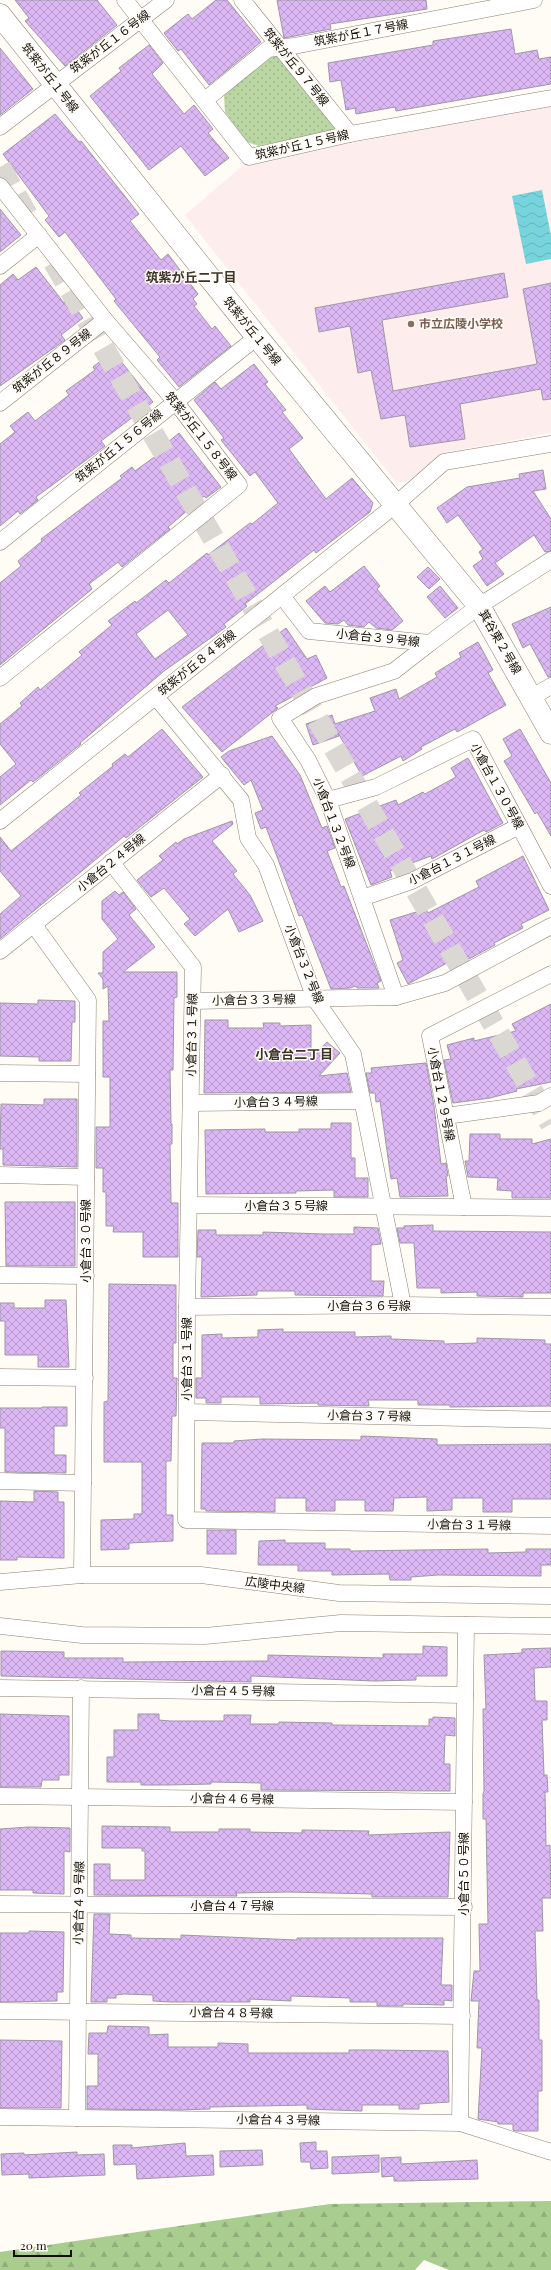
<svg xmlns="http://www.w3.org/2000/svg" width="551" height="2270" font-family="'Playfair Display','Noto Sans JP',serif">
<defs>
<pattern id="green-dots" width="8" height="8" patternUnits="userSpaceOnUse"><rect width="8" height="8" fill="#b9d6a3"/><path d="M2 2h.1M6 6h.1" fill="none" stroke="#9eb68b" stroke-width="1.8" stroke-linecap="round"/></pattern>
<pattern id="forest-firs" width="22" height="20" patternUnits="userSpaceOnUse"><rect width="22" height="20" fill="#a9cc8f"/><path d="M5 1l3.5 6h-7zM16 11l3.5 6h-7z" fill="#90ae7a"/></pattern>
<pattern id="water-waves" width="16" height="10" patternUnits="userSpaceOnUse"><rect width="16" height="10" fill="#75d4dc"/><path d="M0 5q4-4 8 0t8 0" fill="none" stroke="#64b5bb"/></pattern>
<pattern id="building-cross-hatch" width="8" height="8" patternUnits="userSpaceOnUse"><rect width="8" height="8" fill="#dbb7f4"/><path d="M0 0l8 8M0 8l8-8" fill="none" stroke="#bb9cd0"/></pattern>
</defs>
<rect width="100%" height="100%" fill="#fffbf5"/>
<polygon fill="#fdeded" points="551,106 551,433 443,453 407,482 396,482 185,215 247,162"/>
<polygon fill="url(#green-dots)" points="276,52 337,129 259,146 247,142 225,112 224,95"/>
<polygon fill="url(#forest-firs)" points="551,2201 551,2270 449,2270 424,2260 415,2270 0,2270 0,2252 330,2204"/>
<polygon fill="url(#water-waves)" points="542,190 551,236 551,259 526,264 512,196"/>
<g fill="url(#building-cross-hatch)" stroke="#9f97a5" fill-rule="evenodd">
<polygon points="15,0 97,0 117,25 65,66 25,21 29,18"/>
<polygon points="216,0 227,0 261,42 209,85 181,49 178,51 164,33 188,14 192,19"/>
<polygon points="277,0 426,0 427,9 330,24 331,29 284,38"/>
<polygon points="511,29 515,54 537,50 539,59 551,57 551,84 396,111 395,107 356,114 355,108 346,110 341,80 330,82 328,63 433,45 433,41"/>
<polygon points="149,45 163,63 152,74 184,114 194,105 213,129 208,133 229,158 205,176 181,146 149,170 90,96 121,71 119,68"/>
<polygon points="0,48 33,89 0,115"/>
<polygon points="55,114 79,142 81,141 139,214 130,221 161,260 168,254 198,294 193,299 197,304 194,306 212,329 215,326 231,346 179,387 157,360 160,357 114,301 116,299 65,232 59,237 45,220 49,216 3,154"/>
<polygon points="0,209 21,235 0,252"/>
<polygon points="36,267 64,303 69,299 83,318 61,335 65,340 0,386 0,285 13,274 18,280"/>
<polygon points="504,273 508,297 382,320 393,391 537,364 523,289 551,283 551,399 543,400 541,389 460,404 465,439 410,447 405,415 381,419 371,370 358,373 350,326 319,332 315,308"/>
<polygon points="113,351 153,402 101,441 105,446 36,497 38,500 20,514 18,511 0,526 0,444 15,432 10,426 28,412 35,421 69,395 66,391 95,370 93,367"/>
<path d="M254,364L268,382L265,384L286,410L282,412L303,438L289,449L326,499L352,478L373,503L370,512L316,553L314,550L245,604L247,606L224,624L226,627L164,671L80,743L81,744L33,782L31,780L0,805V777L16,764L0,744V724L22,706L20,703L38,687L40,690L82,655L79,652L112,625L108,621L135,601L136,603L166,580L169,583L207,553L208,555L250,523L252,524L278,503L255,472L250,476L221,440L224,438L194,400L215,382L221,389ZM168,610L188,635L155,659L136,634Z"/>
<polygon points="179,433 221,487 206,498 204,496 168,527 170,529 122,567 118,562 89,584 92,589 0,665 0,583 21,566 18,561 42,541 41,539 122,478 120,476 132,467 135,471 164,450 162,447"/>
<polygon points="543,470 546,489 533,491 551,519 551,551 545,552 534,535 495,563 504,574 487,586 473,566 483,559 479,552 483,549 458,515 447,523 437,508 467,487 520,478 519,474"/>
<polygon points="364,566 380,586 377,589 403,621 392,630 376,628 369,622 364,627 348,625 344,620 338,624 325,623 306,601 325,586 330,592"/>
<polygon points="428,567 440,579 429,589 417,577"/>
<polygon points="440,586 458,608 445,618 427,597"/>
<polygon points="551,607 551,677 548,677 530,644 523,648 512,624"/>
<polygon points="286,628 307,659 316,655 327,678 275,706 278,708 222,752 182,707"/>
<polygon points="478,642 493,670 488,673 506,705 457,732 455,729 421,747 422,749 403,761 401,756 362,776 337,731 339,736 313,745 306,724 332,715 335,724 375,711 370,698 396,689 399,699 437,677 435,673 461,657 459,653"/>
<polygon points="162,729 203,777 126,838 124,836 0,939 0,914 21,896 0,871 0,837 11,851 81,795 79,793 113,766 112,764 125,754 128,757"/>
<polygon points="520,729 551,783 551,836 537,812 535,814 504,761 512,756 503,739"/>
<polygon points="272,736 300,775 322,828 327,826 335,848 327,851 341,887 344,886 379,976 381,981 377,983 379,988 357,988 356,986 350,988 331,989 302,915 299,916 266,827 261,829 255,813 263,810 251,780 244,785 221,757 229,751"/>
<polygon points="468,758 503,823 486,832 484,830 432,859 431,856 390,871 392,877 371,885 345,819 396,800 398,805 423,792 425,794 456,777 451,768"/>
<polygon points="232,821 233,824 212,841 237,871 233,874 250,895 263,921 239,932 228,909 195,936 184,924 190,919 164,888 151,897 137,880 163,860 159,856 176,842 177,844 184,839"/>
<polygon points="523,856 549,910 521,924 523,928 494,943 495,945 450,969 447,963 408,984 397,963 403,960 390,920 426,909 428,913 479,887 476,881"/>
<polygon points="115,891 119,895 123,892 136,909 129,915 155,947 123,972 177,972 177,997 174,998 173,1070 170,1070 171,1124 172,1124 172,1144 170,1144 171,1203 178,1203 178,1257 143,1257 143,1232 113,1232 114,1226 106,1226 106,1192 103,1192 103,1168 96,1168 96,1127 110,1127 110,1077 103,1077 103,1021 109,1021 108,986 103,989 103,979 98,973 103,973 103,952 118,939 102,919 102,901"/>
<polygon points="38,1000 75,1001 75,1022 72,1022 71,1061 39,1061 39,1057 0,1056 0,1003 38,1004"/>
<polygon points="551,1004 551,1082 516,1089 517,1091 490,1098 453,1103 444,1060 451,1059 447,1045 474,1038 474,1041 516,1031 512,1024"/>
<polygon points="205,1020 228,1020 228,1028 264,1028 263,1023 280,1023 280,1026 311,1025 311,1059 327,1042 340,1053 319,1076 347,1073 351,1092 204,1093"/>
<polygon points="426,1063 434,1106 441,1164 446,1163 448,1176 446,1176 448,1196 400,1197 397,1178 391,1179 380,1101 376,1102 375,1093 370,1093 366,1073 372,1073 371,1068"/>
<polygon points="44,1099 77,1099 77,1167 3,1165 3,1149 0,1149 1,1104 44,1105"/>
<polygon points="331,1123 351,1123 351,1158 355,1158 355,1178 368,1178 368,1197 334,1197 334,1190 296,1191 296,1193 206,1194 205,1130 265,1129 265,1132 299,1132 299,1129 331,1129"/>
<polygon points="470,1134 500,1134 500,1139 532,1139 532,1144 551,1139 551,1198 512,1198 512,1191 497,1190 498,1178 468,1177 465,1161 469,1161"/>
<polygon points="5,1202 75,1202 75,1266 6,1266"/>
<polygon points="433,1225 433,1231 551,1232 551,1293 523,1293 523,1297 477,1296 477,1292 441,1293 441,1288 417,1288 414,1243 400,1243 397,1228 404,1228 404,1226"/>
<polygon points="354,1227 378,1228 381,1244 371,1245 371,1281 384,1281 383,1296 295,1295 295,1291 257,1291 257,1295 201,1297 202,1257 197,1257 198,1230 216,1230 216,1235 263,1235 263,1232 324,1234 354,1234"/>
<polygon points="109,1284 176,1285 176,1343 173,1343 173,1378 177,1378 176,1416 172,1416 171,1461 166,1461 166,1515 173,1515 173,1541 129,1543 129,1549 101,1550 101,1520 134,1519 134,1514 142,1514 142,1462 104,1462 104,1402 108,1401"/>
<polygon points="45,1300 66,1300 69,1367 38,1367 38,1355 5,1355 5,1321 0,1321 0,1303 14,1303 14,1308 45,1308"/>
<polygon points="283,1329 283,1332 355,1332 355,1337 391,1336 391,1339 444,1341 444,1344 477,1343 477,1338 545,1340 545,1344 551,1344 551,1406 450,1407 450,1405 418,1405 418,1400 368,1400 369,1406 318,1405 318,1403 260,1404 260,1397 221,1397 221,1403 206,1403 206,1398 196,1398 196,1378 202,1378 202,1335 222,1334 222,1338 258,1337 258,1330"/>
<polygon points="42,1407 67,1407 67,1426 54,1426 54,1455 66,1455 66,1473 5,1472 5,1428 0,1428 0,1408 42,1408"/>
<polygon points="361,1436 437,1439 437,1445 551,1444 551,1499 512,1499 512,1512 483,1512 483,1498 452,1498 452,1510 427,1511 427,1497 394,1498 393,1511 365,1511 365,1500 335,1500 335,1511 306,1511 306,1498 275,1498 275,1512 206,1511 206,1509 201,1509 202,1443 234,1443 234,1441 262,1439 361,1440"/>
<polygon points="34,1491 58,1492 58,1502 64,1502 64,1558 17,1557 17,1560 0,1560 0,1501 34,1502"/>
<rect x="207" y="1530" width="29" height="24"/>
<polygon points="285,1540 285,1543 325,1543 325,1549 350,1549 350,1551 488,1549 488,1553 526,1552 526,1549 551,1549 551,1565 541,1565 541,1576 438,1575 411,1577 411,1580 390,1580 389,1574 332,1575 332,1571 298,1571 298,1565 258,1565 259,1541"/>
<polygon points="423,1646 447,1647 447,1676 416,1676 416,1680 374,1681 251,1676 251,1682 1,1676 1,1651 64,1652 64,1658 123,1658 123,1662 268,1661 268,1655 383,1658 383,1654 423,1654"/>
<polygon points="551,1648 551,1667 534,1668 535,1701 547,1701 547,1720 542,1720 544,1775 547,1775 548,1792 545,1792 546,1846 550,1845 551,1898 542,1898 543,1931 535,1931 537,2000 539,2000 539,2040 542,2040 542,2091 538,2091 538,2131 516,2131 513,2130 513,2124 498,2124 498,2122 478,2119 482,2048 477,2048 479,2001 471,2001 474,1971 480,1971 479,1924 488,1924 486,1819 483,1819 483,1793 484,1792 483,1709 486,1709 484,1655 522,1653 522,1649"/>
<polygon points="0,1714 69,1716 69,1775 59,1775 59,1780 42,1780 41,1787 0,1787"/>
<polygon points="138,1714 159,1714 159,1720 170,1721 224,1721 224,1715 251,1715 250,1724 279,1724 279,1722 332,1723 332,1725 429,1726 429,1719 433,1719 433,1717 455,1718 455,1736 445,1735 444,1764 450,1764 450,1791 261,1790 261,1783 211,1782 211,1784 168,1785 141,1785 141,1782 107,1782 107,1757 114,1757 114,1730 138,1730"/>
<polygon points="102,1826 170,1827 170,1832 219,1832 219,1829 250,1829 250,1832 302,1833 302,1830 369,1831 368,1835 450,1832 448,1897 372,1897 372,1894 288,1892 236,1893 237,1896 94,1895 94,1864 110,1864 110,1880 145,1880 145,1851 142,1851 142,1848 102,1848"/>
<polygon points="29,1827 70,1828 70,1852 64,1851 64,1894 33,1893 33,1890 0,1890 0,1829"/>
<polygon points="94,1914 110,1914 109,1934 131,1935 131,1938 181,1939 181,1935 297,1940 297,1938 443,1938 441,1985 452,1985 452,2001 444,2000 444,2005 403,2004 403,2006 377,2006 377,2002 350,2002 350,1998 291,1996 291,2001 250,1999 250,2002 171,2002 153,2001 153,1995 124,1994 116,1995 116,1998 107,1998 107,2002 91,2002"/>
<polygon points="29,1931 64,1932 63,1992 57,1992 57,2001 0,2002 0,1933 29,1933"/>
<polygon points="108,2026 149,2027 149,2035 168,2034 168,2047 218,2047 218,2043 248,2044 248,2053 349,2053 349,2050 376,2050 448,2051 449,2102 419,2104 419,2109 399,2109 399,2105 362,2105 362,2111 307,2109 307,2105 210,2107 210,2109 181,2110 87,2109 87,2086 98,2086 98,2054 88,2054 89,2033 107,2033"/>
<polygon points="0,2040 62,2041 61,2108 0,2108"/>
<polygon points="316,2142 316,2151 327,2151 328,2168 311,2169 310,2162 301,2162 300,2143"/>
<polygon points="185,2143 186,2156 213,2155 214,2175 137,2179 136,2164 114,2165 113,2145 132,2145 132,2148"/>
<polygon points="262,2150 263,2165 220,2167 220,2151"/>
<polygon points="77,2152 77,2155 104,2154 105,2175 29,2178 29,2174 2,2175 1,2154 24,2153 24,2155"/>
<polygon points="379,2155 379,2172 332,2174 332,2157"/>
<polygon points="401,2157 401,2164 477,2160 478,2179 404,2181 394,2181 394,2176 382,2177 381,2158"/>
</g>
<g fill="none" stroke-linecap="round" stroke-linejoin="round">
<g stroke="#dbd7d2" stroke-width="22" stroke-dasharray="22 11" stroke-linecap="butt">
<polyline points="0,167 27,215"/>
<polyline points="54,262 551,1124"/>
</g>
<defs>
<g id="street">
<polyline points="125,0 249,157 350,134 551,98"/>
<polyline points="242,0 350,134"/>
<polyline points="205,100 268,49 294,46 534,0"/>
<polyline points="0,127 166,0"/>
<polyline points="0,186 105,320 175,401 239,485 0,678"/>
<polyline points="0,266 39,235"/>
<polyline points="0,403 105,320"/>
<polyline points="0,542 257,337"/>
<polyline points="282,596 309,631 430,643 479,606 551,560"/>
<polyline points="156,697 241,800 248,838 266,865 315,999 353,1054 403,1305"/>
<polyline points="532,697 551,686"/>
<polyline points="328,800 376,787 473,739 551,886"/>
<polyline points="0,821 394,506 444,462 551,444"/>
<polyline points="111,862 193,967 187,1307 186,1520 551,1526"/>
<polyline points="362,898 412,881 519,826"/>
<polyline points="34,925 88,1000 82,1575"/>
<polyline points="0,951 222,775"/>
<polyline points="396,997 445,983 551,926"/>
<polyline points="193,1001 396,997 328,800 308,760 280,718 316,696 394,671 430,643"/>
<polyline points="0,1073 87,1074"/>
<polyline points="191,1103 362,1101"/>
<polyline points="446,1116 539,1103 551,1096"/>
<polyline points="0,1175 86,1177"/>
<polyline points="189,1205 464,1207 430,1036 551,974"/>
<polyline points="464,1207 551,1208"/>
<polyline points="0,1275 86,1276"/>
<polyline points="187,1307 403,1305 551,1307"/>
<polyline points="0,1377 85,1378"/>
<polyline points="187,1412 551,1420"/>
<polyline points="0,1481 83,1483"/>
<polyline points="0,1582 82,1575 201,1575 339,1593 551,1596"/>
<polyline points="0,1626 82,1635 205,1636 341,1623 551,1626"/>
<polyline points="0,1688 465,1695"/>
<polyline points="0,1796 464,1802"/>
<polyline points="0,1904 464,1907"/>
<polyline points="0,2011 462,2016"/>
<polyline points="0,2117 460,2123 551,2152"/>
<polyline points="77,2118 81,1688"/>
<polyline points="460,2123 466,1625"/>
</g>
<polyline id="secondary" points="0,15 257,337 479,606 551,733"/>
</defs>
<use href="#street" stroke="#8a8074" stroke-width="17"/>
<use href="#secondary" stroke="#8a8074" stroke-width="23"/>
<use href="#street" stroke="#fff" stroke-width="16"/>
<use href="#secondary" stroke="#fff" stroke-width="22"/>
</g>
<circle fill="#8d6e63" stroke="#fffbf5" stroke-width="1.5" cx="411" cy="324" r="4"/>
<g text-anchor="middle" stroke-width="3" stroke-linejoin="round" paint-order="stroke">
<g font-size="12" fill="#110e09" stroke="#fffbf5">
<text transform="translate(361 33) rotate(-11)" y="4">筑紫が丘１７号線</text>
<text transform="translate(110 42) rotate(-37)" y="4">筑紫が丘１６号線</text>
<text transform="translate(296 67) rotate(51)" y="4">筑紫が丘９７号線</text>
<text transform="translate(50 78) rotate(52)" y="4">筑紫が丘１号線</text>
<text transform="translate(302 145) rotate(-13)" y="4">筑紫が丘１５号線</text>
<text transform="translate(252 331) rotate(51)" y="4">筑紫が丘１号線</text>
<text transform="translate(52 361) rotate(-38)" y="4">筑紫が丘８９号線</text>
<text transform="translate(201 436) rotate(52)" y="4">筑紫が丘１５８号線</text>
<text transform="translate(119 446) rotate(-39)" y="4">筑紫が丘１５６号線</text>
<text transform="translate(378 638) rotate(6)" y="4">小倉台３９号線</text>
<text transform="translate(500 642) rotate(60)" y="4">箕谷東２号線</text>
<text transform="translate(197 663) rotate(-39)" y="4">筑紫が丘８４号線</text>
<text transform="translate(497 786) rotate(61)" y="4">小倉台１３０号線</text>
<text transform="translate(334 823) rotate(69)" y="4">小倉台１３２号線</text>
<text transform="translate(452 860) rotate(-27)" y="4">小倉台１３１号線</text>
<text transform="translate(111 863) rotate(-39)" y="4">小倉台２４号線</text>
<text transform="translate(304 964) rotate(68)" y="4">小倉台３２号線</text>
<text transform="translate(254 1000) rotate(-1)" y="4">小倉台３３号線</text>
<text transform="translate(192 1035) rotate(-89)" y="4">小倉台３１号線</text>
<text transform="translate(441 1094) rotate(79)" y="4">小倉台１２９号線</text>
<text transform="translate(276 1102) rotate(-1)" y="4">小倉台３４号線</text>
<text x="286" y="1210">小倉台３５号線</text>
<text transform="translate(86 1241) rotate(-90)" y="4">小倉台３０号線</text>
<text x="369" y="1310">小倉台３６号線</text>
<text transform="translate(187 1359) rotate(-90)" y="4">小倉台３１号線</text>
<text transform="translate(369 1416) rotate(1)" y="4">小倉台３７号線</text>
<text transform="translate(469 1525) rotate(1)" y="4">小倉台３１号線</text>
<text transform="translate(275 1585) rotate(7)" y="4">広陵中央線</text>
<text transform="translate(233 1691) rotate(1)" y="4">小倉台４５号線</text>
<text transform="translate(232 1799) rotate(1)" y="4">小倉台４６号線</text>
<text transform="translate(464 1874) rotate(-90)" y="4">小倉台５０号線</text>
<text transform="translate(79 1903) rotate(-89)" y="4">小倉台４９号線</text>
<text x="232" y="1910">小倉台４７号線</text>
<text transform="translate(231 2013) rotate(1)" y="4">小倉台４８号線</text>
<text transform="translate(278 2120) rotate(1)" y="4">小倉台４３号線</text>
</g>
<g font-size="12" font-weight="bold" fill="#785e54" stroke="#fffbf5" text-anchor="start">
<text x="419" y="328">市立広陵小学校</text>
</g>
<g font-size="13" font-weight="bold" fill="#3c3429" stroke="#fffbf5">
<text x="191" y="282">筑紫が丘二丁目</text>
<text x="294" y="1059">小倉台二丁目</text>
</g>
</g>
<path d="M14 2250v6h57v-6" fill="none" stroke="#110e09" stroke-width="2"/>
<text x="20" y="2250" font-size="12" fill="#110e09" stroke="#fffbf5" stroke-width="3" paint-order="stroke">20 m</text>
</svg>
